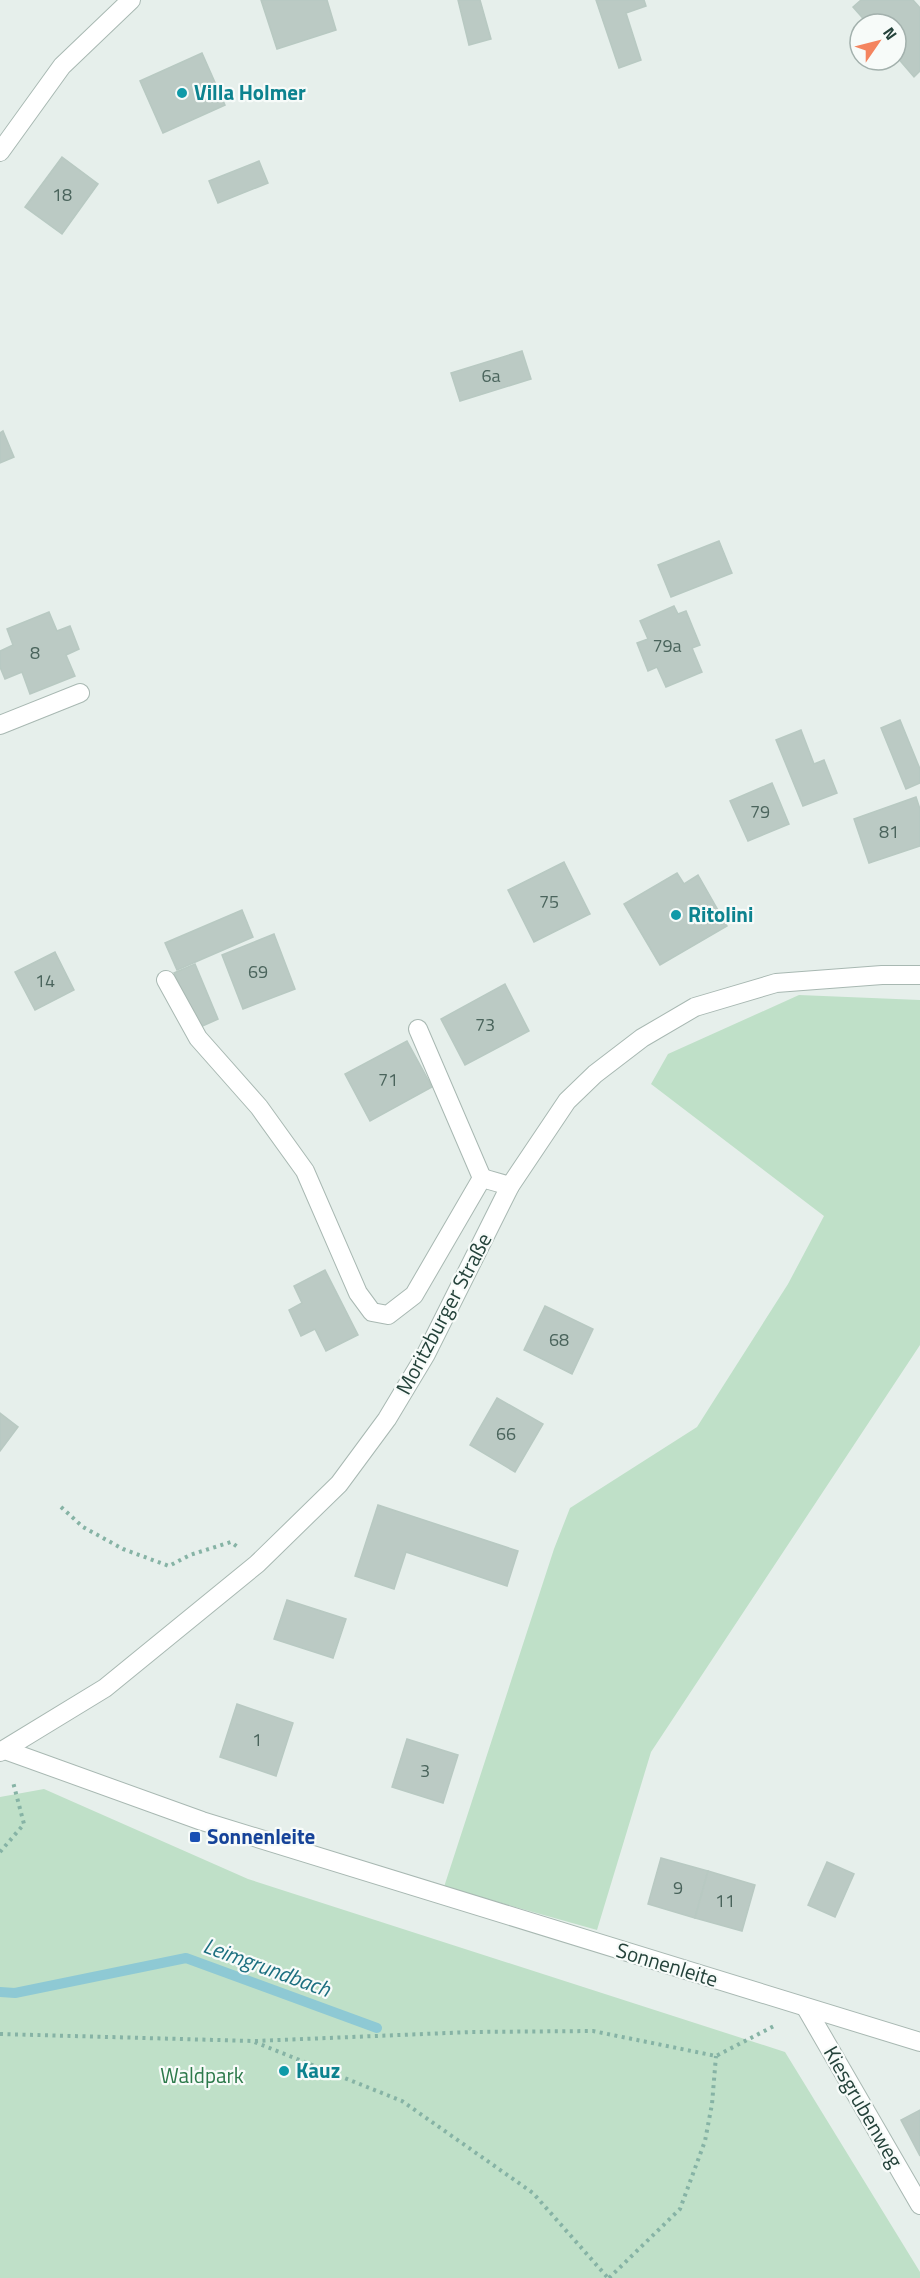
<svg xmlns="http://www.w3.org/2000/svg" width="920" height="2278" font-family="'Titillium Web',sans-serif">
<rect width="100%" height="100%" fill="#e6efeb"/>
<g fill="#bfe0c8">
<polygon points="799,995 920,1000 920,1345 651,1752 597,1930 444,1887 554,1549 570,1508 697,1427 788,1284 824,1216 651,1084 668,1054"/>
<polygon points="44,1789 248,1879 785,2052 920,2272 920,2278 0,2278 0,1797"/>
</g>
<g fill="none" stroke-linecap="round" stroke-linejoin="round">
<polyline stroke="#8ec9d4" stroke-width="10" points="0,1992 15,1993 186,1958 377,2028"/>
</g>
<g fill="#bbcac4" stroke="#b8c9c2" stroke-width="1.5">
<polygon points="261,0 327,0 336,30 277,49"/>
<polygon points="458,0 480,0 491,39 469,45"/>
<polygon points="596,0 644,0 646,6 626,13 641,60 619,68"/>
<polygon points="861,0 913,0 920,8 920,71 914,77 896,56 896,24 868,24 853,7"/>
<polygon points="202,53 225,105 163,133 140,81"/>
<polygon points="62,157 98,184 62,234 25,207"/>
<polygon points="259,161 268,183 218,203 209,181"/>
<polygon points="522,351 531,379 460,401 451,373"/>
<polygon points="3,431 14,457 0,463 0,433"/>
<polygon points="719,541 732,573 671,597 658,565"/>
<polygon points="674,606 678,614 686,611 700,645 692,648 702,672 666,687 657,667 648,671 637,643 648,639 640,621"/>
<polygon points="49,612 57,631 70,626 79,649 66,655 75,676 30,694 22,672 5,679 0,667 0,651 13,645 7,629"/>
<polygon points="900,720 920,769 920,783 906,789 881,728"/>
<polygon points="801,730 814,764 824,760 837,793 803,806 776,740"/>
<polygon points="772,783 789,824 748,841 730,801"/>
<polygon points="916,797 920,809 920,846 869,863 854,819"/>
<polygon points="564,862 590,914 534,942 508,890"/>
<polygon points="677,873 684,884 698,875 727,926 660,965 624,904"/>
<polygon points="242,910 253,937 177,970 165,943"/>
<polygon points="274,934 295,989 243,1009 222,955"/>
<polygon points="55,952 74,990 35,1010 15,972"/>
<polygon points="195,964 218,1019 198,1028 174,973"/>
<polygon points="505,984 529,1031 465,1065 441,1019"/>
<polygon points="407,1041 432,1087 370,1121 345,1074"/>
<polygon points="325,1270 358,1335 326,1351 315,1329 301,1336 289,1310 302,1303 294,1286"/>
<polygon points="545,1306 593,1329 572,1374 524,1350"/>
<polygon points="497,1398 543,1424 515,1472 470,1445"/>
<polygon points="0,1413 18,1427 0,1451"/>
<polygon points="378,1505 518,1551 507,1586 406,1552 394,1589 355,1576"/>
<polygon points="287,1600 346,1619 333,1658 274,1639"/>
<polygon points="237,1704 293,1723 276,1776 220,1757"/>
<polygon points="407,1739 458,1755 443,1803 392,1787"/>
<polygon points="661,1858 708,1871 695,1918 648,1904"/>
<polygon points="827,1862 854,1874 835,1917 808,1905"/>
<polygon points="708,1871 755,1885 742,1931 695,1918"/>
<polygon points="920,2110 920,2156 901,2120"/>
</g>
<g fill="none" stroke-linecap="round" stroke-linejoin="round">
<defs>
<g id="minor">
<polyline points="0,152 62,66 131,0"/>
<polyline points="0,725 80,693"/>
<polyline points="166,980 198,1038 259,1107 305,1171 358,1293 372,1312 388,1315 414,1295 482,1178 510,1186"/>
<polyline points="418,1029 482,1178"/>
<polyline points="5,1750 202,1821 920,2042"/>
<polyline points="0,1752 105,1688 257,1564 339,1484 387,1419 426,1354 510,1186 567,1101 595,1074 642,1038 695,1007 776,983 882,975 920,975"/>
<polyline points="806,2008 920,2205"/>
</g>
</defs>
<use href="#minor" stroke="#a8b8b2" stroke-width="20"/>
<g stroke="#86b3a5" stroke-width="4" stroke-dasharray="3 4.5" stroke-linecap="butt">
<polyline points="61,1507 83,1527 123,1549 169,1566 190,1555 231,1542 239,1548"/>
<polyline points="0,1852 24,1824 13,1782"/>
<polyline points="0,2034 252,2041 402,2101 533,2193 608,2278"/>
<polyline points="255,2041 471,2032 593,2031 716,2056 774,2026"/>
<polyline points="609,2278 680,2209 705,2141 712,2104 716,2056"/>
</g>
<use href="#minor" stroke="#fff" stroke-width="18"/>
</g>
<g fill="#0f9aa8" stroke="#f7fbf9" stroke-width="2">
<circle cx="182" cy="93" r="6"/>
<circle cx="676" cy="915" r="6"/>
<circle cx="284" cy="2071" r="6"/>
</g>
<rect fill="#1a4fb4" stroke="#f7fbf9" stroke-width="2" x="189" y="1831" width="12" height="12" rx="3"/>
<g text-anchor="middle" stroke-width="4.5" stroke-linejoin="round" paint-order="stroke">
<g font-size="18" fill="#4a645c">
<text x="62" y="201">18</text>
<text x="491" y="382">6a</text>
<text x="667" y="652">79a</text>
<text x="35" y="659">8</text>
<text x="760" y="818">79</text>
<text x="889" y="838">81</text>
<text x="549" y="908">75</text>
<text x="258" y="978">69</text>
<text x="45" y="987">14</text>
<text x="485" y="1031">73</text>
<text x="388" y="1086">71</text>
<text x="559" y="1346">68</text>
<text x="506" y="1440">66</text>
<text x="257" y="1746">1</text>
<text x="425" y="1777">3</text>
<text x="678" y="1894">9</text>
<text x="725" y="1907">11</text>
</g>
<g font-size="21" font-weight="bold" fill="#0d838f" stroke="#f7fbf9" text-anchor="start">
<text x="194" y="100">Villa Holmer</text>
<text x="688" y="922">Ritolini</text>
<text x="296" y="2078">Kauz</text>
</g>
<g font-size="21" fill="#24423a" stroke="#f7fbf9">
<text transform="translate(444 1314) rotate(-62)" y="7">Moritzburger Straße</text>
<text transform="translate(667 1965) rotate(17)" y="7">Sonnenleite</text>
<text transform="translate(863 2107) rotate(60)" y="7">Kiesgrubenweg</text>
</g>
<g font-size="21" font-weight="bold" fill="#164399" stroke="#f7fbf9" text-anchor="start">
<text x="207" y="1844">Sonnenleite</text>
</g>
<g font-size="21" fill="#2d7a4b" stroke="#f7fbf9">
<text x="202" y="2083">Waldpark</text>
</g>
<g font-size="22" font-style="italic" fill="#1c6f80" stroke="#f7fbf9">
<text transform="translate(267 1967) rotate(20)" y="8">Leimgrundbach</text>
</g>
</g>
<g transform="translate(878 42) rotate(55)"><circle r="28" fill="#f7fbf9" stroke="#a3b1ad" stroke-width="1.5"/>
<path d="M0-4.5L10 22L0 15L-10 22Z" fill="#f4845f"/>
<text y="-9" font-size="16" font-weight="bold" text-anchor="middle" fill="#24423a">N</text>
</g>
</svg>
